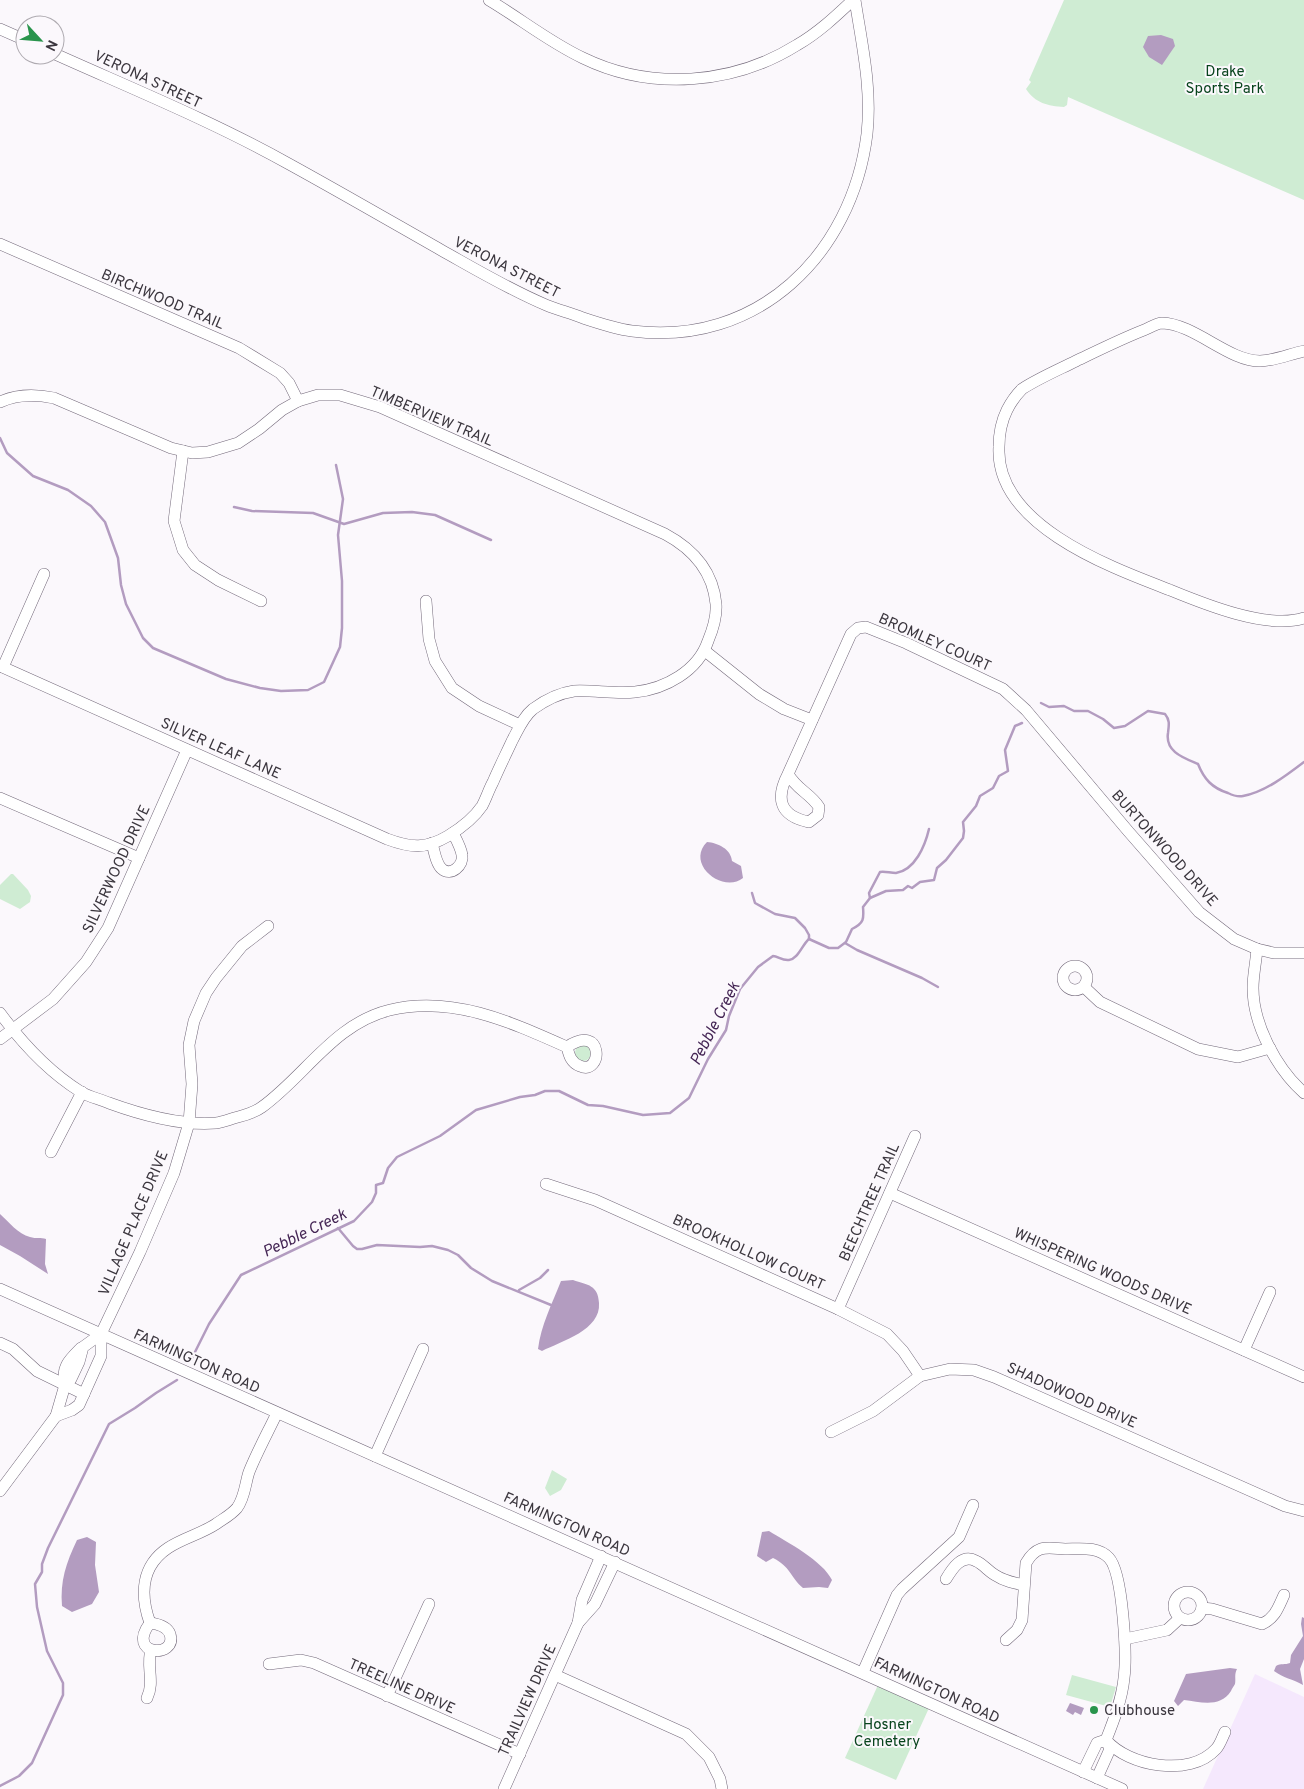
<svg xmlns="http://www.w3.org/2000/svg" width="1304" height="1789" font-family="Overpass,sans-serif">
<rect width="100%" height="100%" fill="#fbf8fc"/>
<polygon fill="#f5e8fd" points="1255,1674 1304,1697 1304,1789 1203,1789"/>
<g fill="#cfecd3">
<path d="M1064,0H1304V200L1068,97L1067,105L1064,107C1048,106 1035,103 1026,89L1031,82L1029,80Z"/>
<polygon points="11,874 13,874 28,890 31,896 30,902 20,909 0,899 0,885"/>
<circle cx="583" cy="1053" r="8"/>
<polygon points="552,1470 567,1479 561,1490 550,1496 545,1488"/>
<polygon points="1072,1675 1116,1687 1110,1707 1066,1695"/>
<polygon points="878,1685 929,1708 896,1780 845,1758"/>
</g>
<g fill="#b39cc0">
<polygon points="1161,35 1173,39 1175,46 1162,65 1149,57 1143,47 1148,36"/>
<path d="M707,842C718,843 731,849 732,861L741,866L743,878C723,894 685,864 707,842Z"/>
<path d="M0,1214C9,1222 18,1234 30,1237C36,1239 41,1237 46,1239L45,1264L48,1274L20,1256L0,1245Z"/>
<path d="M573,1280C588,1285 598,1285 599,1303C601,1330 562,1341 542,1351L538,1349C541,1325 552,1304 561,1281Z"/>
<path d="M769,1531C787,1542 823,1561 832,1580L828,1588L819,1587L803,1588C791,1578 790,1566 773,1558L766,1562L757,1556L762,1532Z"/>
<path d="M87,1537L96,1542L95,1565L99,1592L92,1604L72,1612L62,1606C60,1581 66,1563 77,1540Z"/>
<path d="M1302,1617L1304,1618V1659L1300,1669L1303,1685C1293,1679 1283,1678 1274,1671L1276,1666C1281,1663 1285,1665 1290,1663L1291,1655L1303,1636L1301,1624Z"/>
<path d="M1230,1668L1237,1669C1234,1675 1236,1678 1235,1684C1234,1686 1232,1688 1231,1691C1220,1708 1201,1702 1184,1700L1178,1706L1174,1701L1186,1674Z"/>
<polygon points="1070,1703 1084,1708 1081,1715 1075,1712 1073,1715 1066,1711"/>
</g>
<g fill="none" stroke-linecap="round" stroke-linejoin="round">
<g stroke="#b39cc0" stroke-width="2.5">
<polyline points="0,438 7,453 33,476 68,490 91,506 105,522 118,558 121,585 126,604 143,638 153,648 226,679 260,688 281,691 308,690 324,682 340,647 342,628 342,581 338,535 343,499 336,465"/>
<polyline points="234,507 252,511 313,513 344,524 383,513 412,512 435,515 491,540"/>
<path d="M1041,703L1049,707L1064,706L1074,711H1088L1103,719L1114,728L1125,726L1148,711L1165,714C1170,720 1169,725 1168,733C1165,752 1184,758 1198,764C1204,779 1212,788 1228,793C1232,795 1238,797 1243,796C1265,792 1287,775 1304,762"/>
<polyline points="752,893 755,903 775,914 795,918 805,928 809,935 809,939"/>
<path d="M870,898L869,893L880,872C885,871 890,873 896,873C915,870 925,846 929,829"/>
<path d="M809,939L829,948H838L846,942L852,929C864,923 864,919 863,907L870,898L886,891L903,890L908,886L912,888L920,882L934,880L937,868L946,860L963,838L964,831L963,822L976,806L980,796L993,788L999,776L1008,771L1005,750L1015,726L1022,723"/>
<polyline points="845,943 857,950 922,978 938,987"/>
<polyline points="338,1228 353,1246 357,1249 362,1249 377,1245 420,1247 432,1246 448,1250 458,1255 471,1268 492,1281 551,1305"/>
<polyline points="519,1290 540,1278 548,1270"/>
<path d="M191,1360L209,1324L241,1275L354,1221L372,1202L376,1193V1185L383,1183L388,1168L397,1157L440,1136L476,1110L520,1097L535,1095L545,1091H559L588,1105L603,1106L643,1115L670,1113L689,1098L708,1059L726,1030L729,1016L740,989L758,967L773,956C778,956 782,961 789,960C798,959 802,945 809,939"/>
<polyline points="0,1786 19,1776 32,1763 63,1695 63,1683 47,1651 37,1607 35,1584 42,1572 42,1564 48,1548 109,1424 135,1408 156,1393 177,1380"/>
</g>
<defs>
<g id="minor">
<path d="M489,0C521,19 549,42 583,58C651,91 733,85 797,45C818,33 836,16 853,0"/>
<polyline points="0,29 25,40"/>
<path d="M55,54C133,89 214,122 289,164C340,192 390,221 441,250C475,269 510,290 546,305C558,310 571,313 583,318C598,323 616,329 632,331C757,347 852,255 867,134C872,88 862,45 855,0"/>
<polyline points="0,244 239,348 280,373 289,383 298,401"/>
<path d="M1304,351C1290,354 1274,361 1260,361C1228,361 1195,324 1162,323C1157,323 1149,328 1144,330C1121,339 1099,350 1076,361C1058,370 1039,378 1022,389C1017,394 1010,404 1007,410C1001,422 999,434 999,447C995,525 1110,567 1170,590C1204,604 1268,630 1304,618"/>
<path d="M0,402C17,394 35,394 54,398L171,448L192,453L208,452L238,443L259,429L282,410L298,401L318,395H340L380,407L665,534C693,549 713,572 716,604C717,617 713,629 708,641C698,671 665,689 635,692C615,694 594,690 574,691C560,693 544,701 533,709C523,717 518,730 512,741C506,754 499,768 493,782C489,789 486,799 482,806C474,818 461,828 448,836C426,849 411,848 387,839L0,666"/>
<polyline points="183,451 174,521 183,550 195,565 218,580 261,601"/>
<polyline points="426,601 429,639 435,661 452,688 479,706 520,725"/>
<polyline points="705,651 759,694 784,709 812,720"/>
<polyline points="3,667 44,574"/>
<path d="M788,774C775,799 780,816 809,822L818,815L819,807C810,793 797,790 788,774L851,634L858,628L866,627L906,643L1003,689L1026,710L1128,831L1199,912L1234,939L1257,949L1274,953H1304"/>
<polyline points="0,798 139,858"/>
<path d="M432,843C434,850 436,864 442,869C451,877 464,865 462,855C461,848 456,839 453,833"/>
<path d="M1257,949C1256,962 1253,975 1253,988C1253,1025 1277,1069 1304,1093"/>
<circle cx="1075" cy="978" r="12"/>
<polyline points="1084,987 1100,1002 1198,1049 1238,1057 1270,1048"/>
<path d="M0,1013C22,1043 49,1072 81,1092C89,1097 100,1099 109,1103C142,1115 180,1126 216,1123C223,1122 230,1119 238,1117C246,1115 255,1112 262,1107C305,1076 335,1023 390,1010C452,995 511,1022 567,1047C569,1055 571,1063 580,1066C603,1076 604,1022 567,1047"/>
<polyline points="0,1039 53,999 86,962 108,928 187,750"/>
<polyline points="51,1152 82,1092"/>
<polyline points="546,1184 595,1200 838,1309 887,1334 903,1351 920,1376"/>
<polyline points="890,1193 1304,1377"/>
<polyline points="0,1289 1122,1789"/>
<polyline points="838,1309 915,1136"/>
<polyline points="0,1343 13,1349 37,1371 84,1394"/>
<polyline points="1244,1350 1270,1292"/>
<path d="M65,1385C61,1367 69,1360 81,1348"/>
<polyline points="56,1416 72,1410 79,1405 101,1356 101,1334 140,1252 174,1173 189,1123 192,1084 189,1045 194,1021 206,993 216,978 242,946 268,926"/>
<polyline points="831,1432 873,1411 920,1376 950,1369 974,1370 994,1377 1285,1506 1304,1511"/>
<polyline points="375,1456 423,1349"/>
<polyline points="0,1491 56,1416 65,1385 71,1379 79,1362 83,1347 101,1334"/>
<path d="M946,1579C952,1569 962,1553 976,1561C983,1564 988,1571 995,1575C1004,1581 1014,1583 1024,1585"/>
<circle cx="1188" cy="1606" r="14"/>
<path d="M1202,1608L1212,1609L1262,1624C1275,1618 1278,1608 1284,1595"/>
<path d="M150,1623C140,1595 141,1566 168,1548C183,1538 201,1534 216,1524C223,1519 231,1515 237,1508C245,1497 245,1484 249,1472C257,1452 268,1432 277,1413"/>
<path d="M150,1623C158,1624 167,1626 170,1634C178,1659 125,1656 150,1623Z"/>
<polyline points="578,1623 595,1604 615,1562"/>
<polyline points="1125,1639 1167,1630 1180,1618"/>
<path d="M1006,1640L1017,1630L1022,1620L1026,1563C1037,1544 1047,1548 1065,1549C1080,1549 1098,1546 1109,1558C1123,1573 1127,1656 1124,1678C1122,1699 1114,1720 1106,1740C1128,1766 1190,1778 1216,1749C1220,1745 1222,1738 1225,1732"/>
<polyline points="269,1664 301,1660 314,1663 520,1754"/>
<polyline points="863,1672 897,1595 902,1589 959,1537 973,1505"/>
<polyline points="555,1675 686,1734 709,1757 720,1779 722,1789"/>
<polyline points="387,1696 429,1604"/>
<path d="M147,1698C155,1682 146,1666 151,1650"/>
<polyline points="1083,1772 1097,1743 1106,1740 1110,1749 1097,1778"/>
<polyline points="504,1789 578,1623 582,1600 601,1556"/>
</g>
</defs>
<use href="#minor" stroke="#73697a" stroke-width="12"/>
<use href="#minor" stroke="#fff" stroke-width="11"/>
</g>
<circle fill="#29944c" stroke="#fbf8fc" stroke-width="2" cx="1094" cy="1710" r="5"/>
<g text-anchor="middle" stroke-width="4" stroke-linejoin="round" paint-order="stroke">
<g font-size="15" fill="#08441d" stroke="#fbf8fc">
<text x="1225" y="76">Drake<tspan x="1225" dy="17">Sports Park</tspan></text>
<text x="887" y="1729">Hosner<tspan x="887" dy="17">Cemetery</tspan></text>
</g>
<g font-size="15" fill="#3b363e" stroke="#fbf8fc">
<text transform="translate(148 79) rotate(25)" y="5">VERONA STREET</text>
<text transform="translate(507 267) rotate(27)" y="5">VERONA STREET</text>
<text transform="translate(163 299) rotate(23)" y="5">BIRCHWOOD TRAIL</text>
<text transform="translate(432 416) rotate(23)" y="5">TIMBERVIEW TRAIL</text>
<text transform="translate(935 642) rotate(24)" y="5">BROMLEY COURT</text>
<text transform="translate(221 748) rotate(24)" y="5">SILVER LEAF LANE</text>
<text transform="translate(1165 848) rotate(48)" y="5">BURTONWOOD DRIVE</text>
<text transform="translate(116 869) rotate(-65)" y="5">SILVERWOOD DRIVE</text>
<text transform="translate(869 1202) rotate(-66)" y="5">BEECHTREE TRAIL</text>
<text transform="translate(133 1223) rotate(-67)" y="5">VILLAGE PLACE DRIVE</text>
<text transform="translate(749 1252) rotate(24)" y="5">BROOKHOLLOW COURT</text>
<text transform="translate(1103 1271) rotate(24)" y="5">WHISPERING WOODS DRIVE</text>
<text transform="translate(197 1361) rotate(24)" y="5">FARMINGTON ROAD</text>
<text transform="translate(1072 1395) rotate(24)" y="5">SHADOWOOD DRIVE</text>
<text transform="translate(567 1524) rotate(24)" y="5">FARMINGTON ROAD</text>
<text transform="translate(402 1686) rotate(24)" y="5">TREELINE DRIVE</text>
<text transform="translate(937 1690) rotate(25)" y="5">FARMINGTON ROAD</text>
<text transform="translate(527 1700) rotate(-66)" y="5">TRAILVIEW DRIVE</text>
</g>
<g font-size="15" fill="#3b363e" stroke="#fbf8fc" text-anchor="start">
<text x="1104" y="1715">Clubhouse</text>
</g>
<g font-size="16" font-style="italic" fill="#442554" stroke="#fbf8fc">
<text transform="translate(714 1023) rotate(-63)" y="6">Pebble Creek</text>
<text transform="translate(304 1232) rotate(-26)" y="6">Pebble Creek</text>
</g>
</g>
<g transform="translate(40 40) rotate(116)"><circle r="24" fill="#fbf8fc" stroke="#aeaab0"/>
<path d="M0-4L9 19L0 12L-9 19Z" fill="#29944c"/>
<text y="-8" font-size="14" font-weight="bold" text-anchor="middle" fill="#3b363e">N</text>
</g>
</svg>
